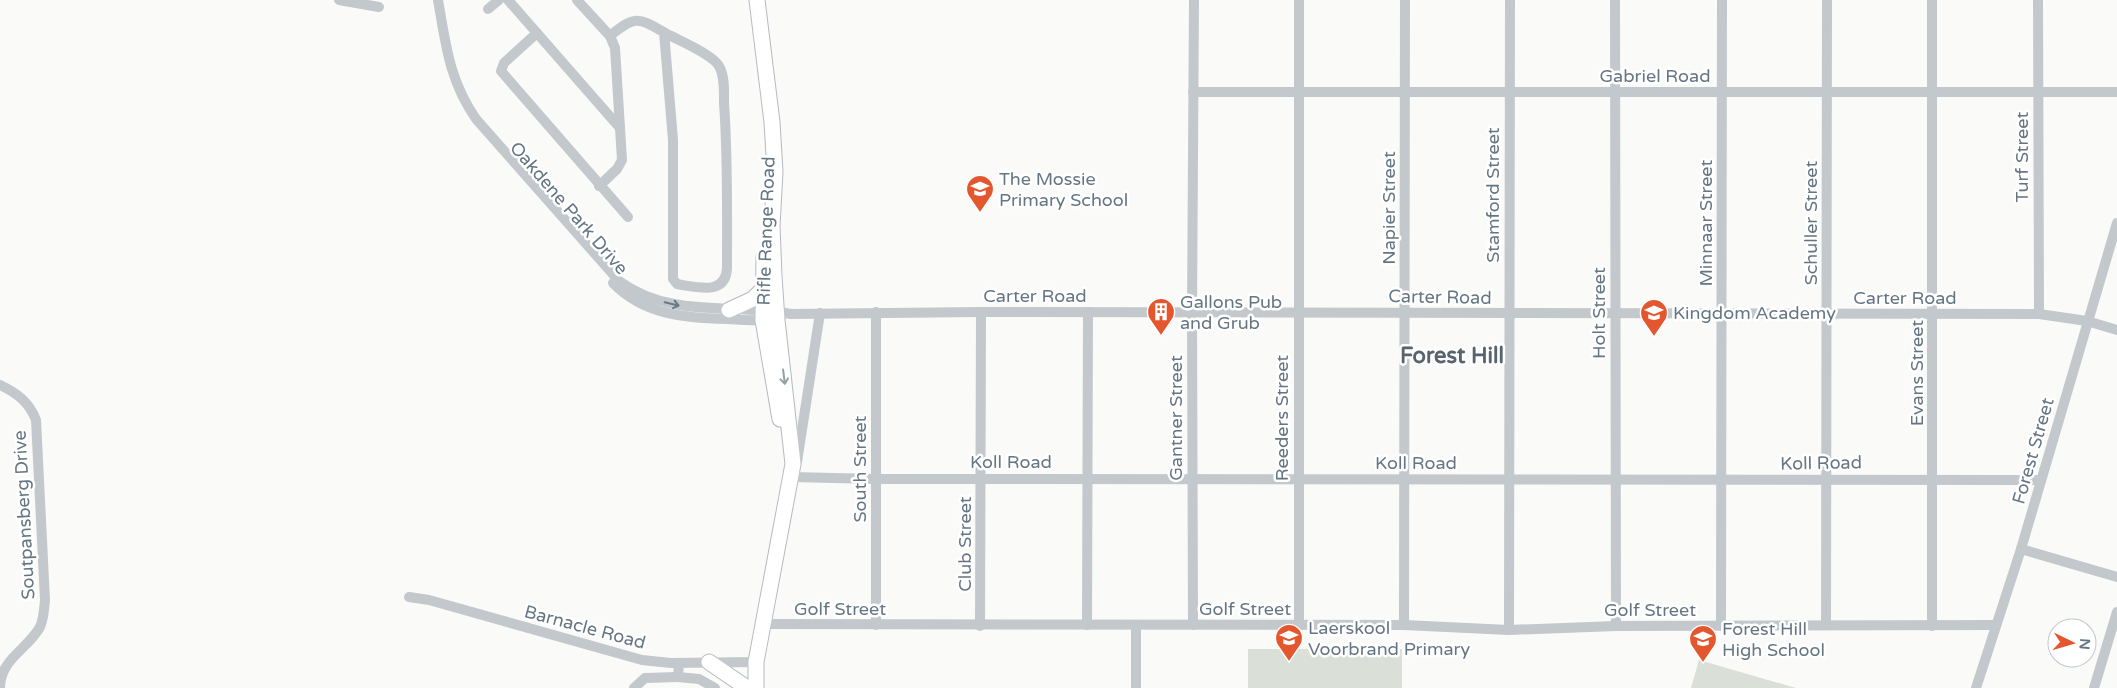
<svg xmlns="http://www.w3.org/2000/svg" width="2117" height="688" font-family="'Varela Round',sans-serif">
<rect width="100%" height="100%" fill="#fafaf8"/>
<g fill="#dadfd7">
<rect x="1248" y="649" width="154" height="39"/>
<polygon points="1699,660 1796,688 1691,688"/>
</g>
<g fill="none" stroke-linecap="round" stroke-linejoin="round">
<defs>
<g id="secondary">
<polyline points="764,258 763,320 780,419"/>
<polyline points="729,310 753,299 763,289"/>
<polyline points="709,662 747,688"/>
<polyline points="756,688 756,662 793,464 777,320 774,276 772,226 775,172 772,122 757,0"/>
</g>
</defs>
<use href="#secondary" stroke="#b3babf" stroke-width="17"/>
<g stroke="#c3c8cc" stroke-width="10">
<polyline points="339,0 379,7"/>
<path d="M438,0C446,45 449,80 476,119L619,281C671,319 733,303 791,314L981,312L2039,314L2087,321L2117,330"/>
<polyline points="508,0 620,128"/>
<polyline points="577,0 610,36 615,48 622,160 617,169 599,186"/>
<polyline points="1615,0 1616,626"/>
<polyline points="1932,0 1932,626"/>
<polyline points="2038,0 2039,314"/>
<polyline points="488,9 499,0"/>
<polyline points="537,33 504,63 501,71 628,217"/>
<path d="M610,36C636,14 639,18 667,34C680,41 712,54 719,66C725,76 724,92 724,103C728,158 727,213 727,268C726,294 701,288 682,285L677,284L673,279V140L664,32"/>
<polyline points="1193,92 2117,92"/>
<path d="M613,283C644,315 685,318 727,319C741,320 755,321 769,320"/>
<path d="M0,385C17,393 29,402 36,420L45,600C44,609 44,618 40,627C28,649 0,659 0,688"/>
<polyline points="797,462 820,313"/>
<polyline points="791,477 876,479 2041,480"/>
<polyline points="2021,549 2117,577"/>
<polyline points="409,597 429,600 642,660 671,663 756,662"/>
<polyline points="763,624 1404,625 1509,630 1616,626 1996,625"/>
<polyline points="876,625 876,312"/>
<polyline points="1087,625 1088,312"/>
<polyline points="1193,625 1192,313 1194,0"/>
<polyline points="1299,625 1299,0"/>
<polyline points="1404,625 1405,0"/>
<polyline points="1826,625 1827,0"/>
<polyline points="980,626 981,312"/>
<polyline points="1721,626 1722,0"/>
<polyline points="1509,630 1510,0"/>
<polyline points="679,663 678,677 699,679 715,688"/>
<polyline points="634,688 645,678 678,677"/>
<polyline points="1136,688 1136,625"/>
<polyline points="1976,688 2021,549 2117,223"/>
<polyline points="2094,688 2117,612"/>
</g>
<use href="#secondary" stroke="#fff" stroke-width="15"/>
</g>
<defs><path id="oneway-shaft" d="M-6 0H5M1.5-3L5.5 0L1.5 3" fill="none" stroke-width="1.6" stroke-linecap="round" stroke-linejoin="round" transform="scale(1.25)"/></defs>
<use stroke="#6a7a87" href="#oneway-shaft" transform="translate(672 304) rotate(13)"/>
<use stroke="#939fa8" href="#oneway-shaft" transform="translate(784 377) rotate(83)"/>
<defs>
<symbol id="school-pin" viewBox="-11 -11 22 30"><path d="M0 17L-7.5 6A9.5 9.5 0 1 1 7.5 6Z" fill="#e4572e" stroke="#fff"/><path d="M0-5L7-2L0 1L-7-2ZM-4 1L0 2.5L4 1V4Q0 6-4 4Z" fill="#fff"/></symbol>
<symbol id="building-pin" viewBox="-11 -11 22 30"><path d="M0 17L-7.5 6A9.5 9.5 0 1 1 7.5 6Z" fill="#e4572e" stroke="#fff"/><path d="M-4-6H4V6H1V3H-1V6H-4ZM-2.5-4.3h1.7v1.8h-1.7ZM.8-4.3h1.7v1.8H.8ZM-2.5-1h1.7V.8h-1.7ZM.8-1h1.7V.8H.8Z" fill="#fff"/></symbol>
</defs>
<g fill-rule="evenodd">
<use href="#school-pin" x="964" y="173" width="32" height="43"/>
<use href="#building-pin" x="1145" y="296" width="32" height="43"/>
<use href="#school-pin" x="1638" y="297" width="32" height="43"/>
<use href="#school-pin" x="1273" y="622" width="32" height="43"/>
<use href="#school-pin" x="1687" y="623" width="32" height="43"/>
</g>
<g text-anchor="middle" stroke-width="5" stroke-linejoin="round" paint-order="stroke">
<g font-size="18" fill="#657683" stroke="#fff">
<text x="1655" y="82">Gabriel Road</text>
<text transform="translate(2022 157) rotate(-90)" y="6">Turf Street</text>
<text transform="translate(1493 195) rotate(-90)" y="6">Stamford Street</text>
<text transform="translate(569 208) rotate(49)" y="6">Oakdene Park Drive</text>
<text transform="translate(1389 208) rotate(-90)" y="6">Napier Street</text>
<text transform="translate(1706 223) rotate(-90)" y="6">Minnaar Street</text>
<text transform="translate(1811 223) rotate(-90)" y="6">Schuller Street</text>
<text transform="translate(766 231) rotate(-88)" y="6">Rifle Range Road</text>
<text x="1035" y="302">Carter Road</text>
<text transform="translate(1440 297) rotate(1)" y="6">Carter Road</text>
<text x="1905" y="304">Carter Road</text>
<text transform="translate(1599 313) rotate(-90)" y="6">Holt Street</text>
<text transform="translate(1917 373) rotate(-90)" y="6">Evans Street</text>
<text transform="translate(1176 418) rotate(-90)" y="6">Gantner Street</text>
<text transform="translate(1282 418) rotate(-90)" y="6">Reeders Street</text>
<text transform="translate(2033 451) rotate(-74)" y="6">Forest Street</text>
<text x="1011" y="468">Koll Road</text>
<text x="1416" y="469">Koll Road</text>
<text transform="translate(1821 463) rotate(-1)" y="6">Koll Road</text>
<text transform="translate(860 469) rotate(-90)" y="6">South Street</text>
<text transform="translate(24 515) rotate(-93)" y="6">Soutpansberg Drive</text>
<text transform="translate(965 544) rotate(-90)" y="6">Club Street</text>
<text x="840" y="615">Golf Street</text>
<text x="1245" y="615">Golf Street</text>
<text x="1650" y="616">Golf Street</text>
<text transform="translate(585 627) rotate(15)" y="6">Barnacle Road</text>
</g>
<g font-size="18" fill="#657683" stroke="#fff" text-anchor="start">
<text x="999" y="185">The Mossie<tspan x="999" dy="21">Primary School</tspan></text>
<text x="1180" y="308">Gallons Pub<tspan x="1180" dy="21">and Grub</tspan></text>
<text x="1673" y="319">Kingdom Academy</text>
<text x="1308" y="634">Laerskool<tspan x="1308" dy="21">Voorbrand Primary</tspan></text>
<text x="1722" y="635">Forest Hill<tspan x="1722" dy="21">High School</tspan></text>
</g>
<g font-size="22" font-weight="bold" fill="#57646e" stroke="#fff">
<text x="1452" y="363">Forest Hill</text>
</g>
</g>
<g transform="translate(2072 643) rotate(95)"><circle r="24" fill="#ffffff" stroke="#c1c8cd"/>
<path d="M0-4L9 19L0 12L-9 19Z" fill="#e4572e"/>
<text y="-8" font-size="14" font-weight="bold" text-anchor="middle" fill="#657683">N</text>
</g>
</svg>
